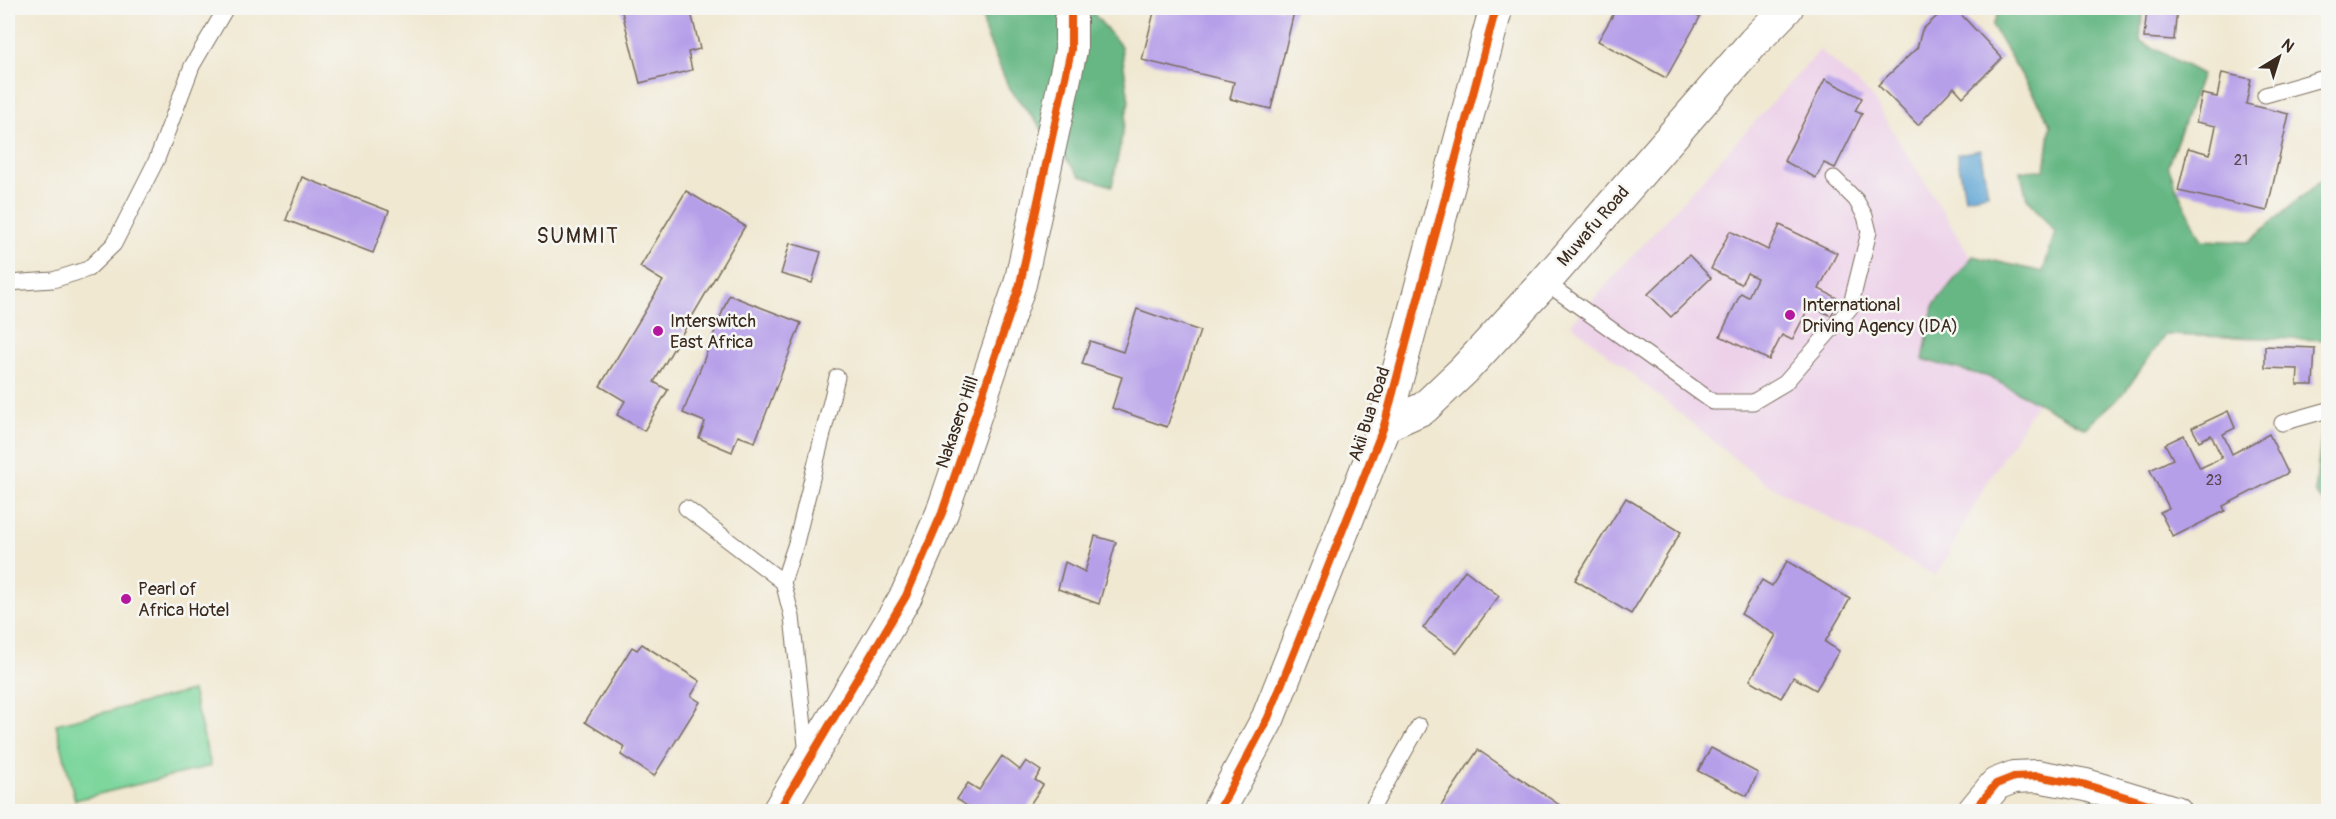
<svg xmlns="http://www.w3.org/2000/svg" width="2336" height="819" font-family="Pangolin,sans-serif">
<rect width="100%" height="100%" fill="#f6f6f2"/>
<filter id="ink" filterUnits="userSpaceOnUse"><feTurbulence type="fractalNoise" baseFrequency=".0167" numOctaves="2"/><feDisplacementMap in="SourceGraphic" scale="12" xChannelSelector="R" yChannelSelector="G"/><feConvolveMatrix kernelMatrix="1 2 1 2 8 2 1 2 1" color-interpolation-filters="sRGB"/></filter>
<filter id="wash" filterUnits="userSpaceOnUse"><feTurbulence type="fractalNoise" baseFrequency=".008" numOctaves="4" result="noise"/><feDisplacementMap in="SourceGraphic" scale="24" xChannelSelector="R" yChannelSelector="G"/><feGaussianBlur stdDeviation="1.35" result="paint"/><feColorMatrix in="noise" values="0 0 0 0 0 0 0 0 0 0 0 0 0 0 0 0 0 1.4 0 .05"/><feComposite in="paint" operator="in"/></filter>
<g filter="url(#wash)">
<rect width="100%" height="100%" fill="#f0e8d1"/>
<polygon fill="#edd1e9" points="1820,50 1870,94 2049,384 1988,481 1936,576 1762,481 1571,324"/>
<polygon fill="#7dd69c" stroke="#5c805d" stroke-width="1.5" points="192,691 211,766 75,800 56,724"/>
<g fill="#66b784" stroke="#507051" stroke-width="1.5">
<polygon points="982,8 1089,8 1121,46 1129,101 1112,186 1080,176 1009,88 985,32"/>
<polygon points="2000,8 2143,8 2140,41 2202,74 2168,165 2178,191 2202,240 2248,242 2322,180 2328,183 2328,340 2165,335 2124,393 2085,428 1989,377 1923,360 1933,306 1973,256 2043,272 2055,232 2027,198 2020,171 2045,170 2051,124 1992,26"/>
<polygon points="2328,401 2328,507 2315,493 2325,403"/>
</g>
<polygon fill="#5ea5d4" stroke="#4c6879" stroke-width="1.5" points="1980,150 1988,194 1965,198 1957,154"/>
<g id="blocks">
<g fill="#b69fe9">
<polygon points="621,8 690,8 700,49 688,52 692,70 640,83"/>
<polygon points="1155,8 1295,8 1271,109 1230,99 1234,82 1142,60"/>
<polygon points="1617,8 1683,8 1700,17 1666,78 1598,41"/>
<polygon points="1946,8 1955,8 2002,58 1963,97 1954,87 1918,125 1878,85 1917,48 1922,30"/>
<polygon points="2147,8 2177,8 2174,40 2144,38"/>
<polygon points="2222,73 2251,79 2246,104 2289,114 2267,211 2178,191 2188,148 2210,154 2216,126 2196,122 2202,94 2217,97"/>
<polygon points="1825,79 1862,98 1855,111 1862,114 1835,168 1824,163 1816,178 1784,161"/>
<polygon points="302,177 389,211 373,253 286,220"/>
<polygon points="686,191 745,226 654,382 668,390 644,431 617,415 625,401 600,386 663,281 640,267"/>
<polygon points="1780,225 1837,253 1819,289 1839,299 1831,316 1810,305 1792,340 1782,335 1769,360 1720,336 1741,293 1748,297 1757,278 1747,273 1741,284 1711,269 1730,231 1768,250"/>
<polygon points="790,243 821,252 812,283 781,274"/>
<polygon points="1689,255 1711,278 1671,317 1648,294"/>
<polygon points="729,295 801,323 755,442 738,436 732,452 699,438 705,422 683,413"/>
<polygon points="1137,309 1200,331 1167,427 1112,408 1122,377 1082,364 1090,341 1123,352"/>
<polygon points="2265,346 2315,348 2313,385 2297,385 2298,369 2265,368"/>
<polygon points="2228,411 2235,428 2223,434 2232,454 2269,434 2288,473 2223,506 2225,511 2173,537 2160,512 2169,508 2150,470 2173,459 2165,444 2184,435 2200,468 2222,458 2211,435 2199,441 2192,428"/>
<polygon points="1626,498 1681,532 1631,614 1575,580"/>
<polygon points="1095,536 1116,542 1099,604 1058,589 1065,562 1085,572"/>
<polygon points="1787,561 1850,599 1825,642 1839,651 1816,690 1793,677 1781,698 1750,680 1776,635 1741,614 1762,580 1772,586"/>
<polygon points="1465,570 1499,596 1457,653 1423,628"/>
<polygon points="642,644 700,681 691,696 700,702 654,776 621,755 625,747 585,722 632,647 637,650"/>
<polygon points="1711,748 1758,773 1747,796 1698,771"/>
<polygon points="1478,750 1570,812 1437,812"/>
<polygon points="1002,756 1020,770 1026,761 1041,771 1035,780 1043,785 1025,812 963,812 967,806 957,799 968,783 979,790"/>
</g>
</g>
</g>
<g filter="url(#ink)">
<use href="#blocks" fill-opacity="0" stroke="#7a6c5d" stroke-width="1.5"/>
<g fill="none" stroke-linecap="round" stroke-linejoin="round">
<defs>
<g id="service">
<polyline points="2265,95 2328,77"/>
<polyline points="1545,282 1713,402 1753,402 1785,383 1850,308 1869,232 1865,216 1856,200 1834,178"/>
<polyline points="8,283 53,280 88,269 114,244 157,159 192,66 226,8"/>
<polyline points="2282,423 2328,410"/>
<polyline points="686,508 783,582 792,617 807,754"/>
<polyline points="783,582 796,543 837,377"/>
<polyline points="1370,812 1419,726"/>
</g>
<g id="minor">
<polyline points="1384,426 1424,408 1464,370 1545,282 1754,42 1787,8"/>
<polyline points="778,812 906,596 942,513 1020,284 1071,50 1071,8"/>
<polyline points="1973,812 1996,784 2014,777 2037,776 2086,785 2175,812"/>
</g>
<polyline id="tertiary" points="1218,812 1268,718 1384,426 1496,8"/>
</defs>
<use href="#service" stroke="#7a6c5d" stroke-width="17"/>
<use href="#minor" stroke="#7a6c5d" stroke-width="34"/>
<use href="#tertiary" stroke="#7a6c5d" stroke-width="35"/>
<use href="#service" stroke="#fff" stroke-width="15"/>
<use href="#minor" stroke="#fff" stroke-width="32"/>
<use href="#tertiary" stroke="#fff" stroke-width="33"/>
<defs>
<g id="cycleway">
<polyline points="778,812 906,596 942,513 1020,284 1071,50 1071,8"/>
<polyline points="1218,812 1268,718 1384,426 1496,8"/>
<polyline points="1973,812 1996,784 2014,777 2037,776 2086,785 2175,812"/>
</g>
</defs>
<use href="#cycleway" stroke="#f6f6f2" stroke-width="11"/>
<use href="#cycleway" stroke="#e8590c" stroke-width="8"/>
</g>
</g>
<g fill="#b5179e" stroke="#f6f6f2" stroke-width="2">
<circle cx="1790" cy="315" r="6"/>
<circle cx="658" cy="331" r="6"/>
<circle cx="126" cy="599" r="6"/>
</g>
<g text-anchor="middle" stroke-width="5" stroke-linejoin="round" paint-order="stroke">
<g font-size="15" fill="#5a4751">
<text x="2241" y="165">21</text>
<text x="2214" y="485">23</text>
</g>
<g font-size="18" fill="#3b2a1e" stroke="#f6f6f2">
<text transform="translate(1593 226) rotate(-49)" y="6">Muwafu Road</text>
<text transform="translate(1369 414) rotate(-72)" y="6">Akii Bua Road</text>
<text transform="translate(957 422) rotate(-71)" y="6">Nakasero Hill</text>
</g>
<g font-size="18" fill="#3b2a1e" stroke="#f6f6f2" text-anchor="start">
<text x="1802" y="311">International<tspan x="1802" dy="21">Driving Agency (IDA)</tspan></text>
<text x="670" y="327">Interswitch<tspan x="670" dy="21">East Africa</tspan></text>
<text x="138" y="595">Pearl of<tspan x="138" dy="21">Africa Hotel</tspan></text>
</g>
<g font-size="21" letter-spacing="1.5" fill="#3b2a1e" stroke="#f6f6f2">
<text x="578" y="243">SUMMIT</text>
</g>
</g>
<rect width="2336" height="819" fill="none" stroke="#f6f6f2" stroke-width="30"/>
<g transform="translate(2279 57) rotate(38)" stroke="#f6f6f2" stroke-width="4.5" paint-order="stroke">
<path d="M0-4.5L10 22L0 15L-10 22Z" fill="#3b2a1e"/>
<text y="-9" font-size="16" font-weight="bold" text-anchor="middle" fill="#3b2a1e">N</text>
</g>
</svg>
